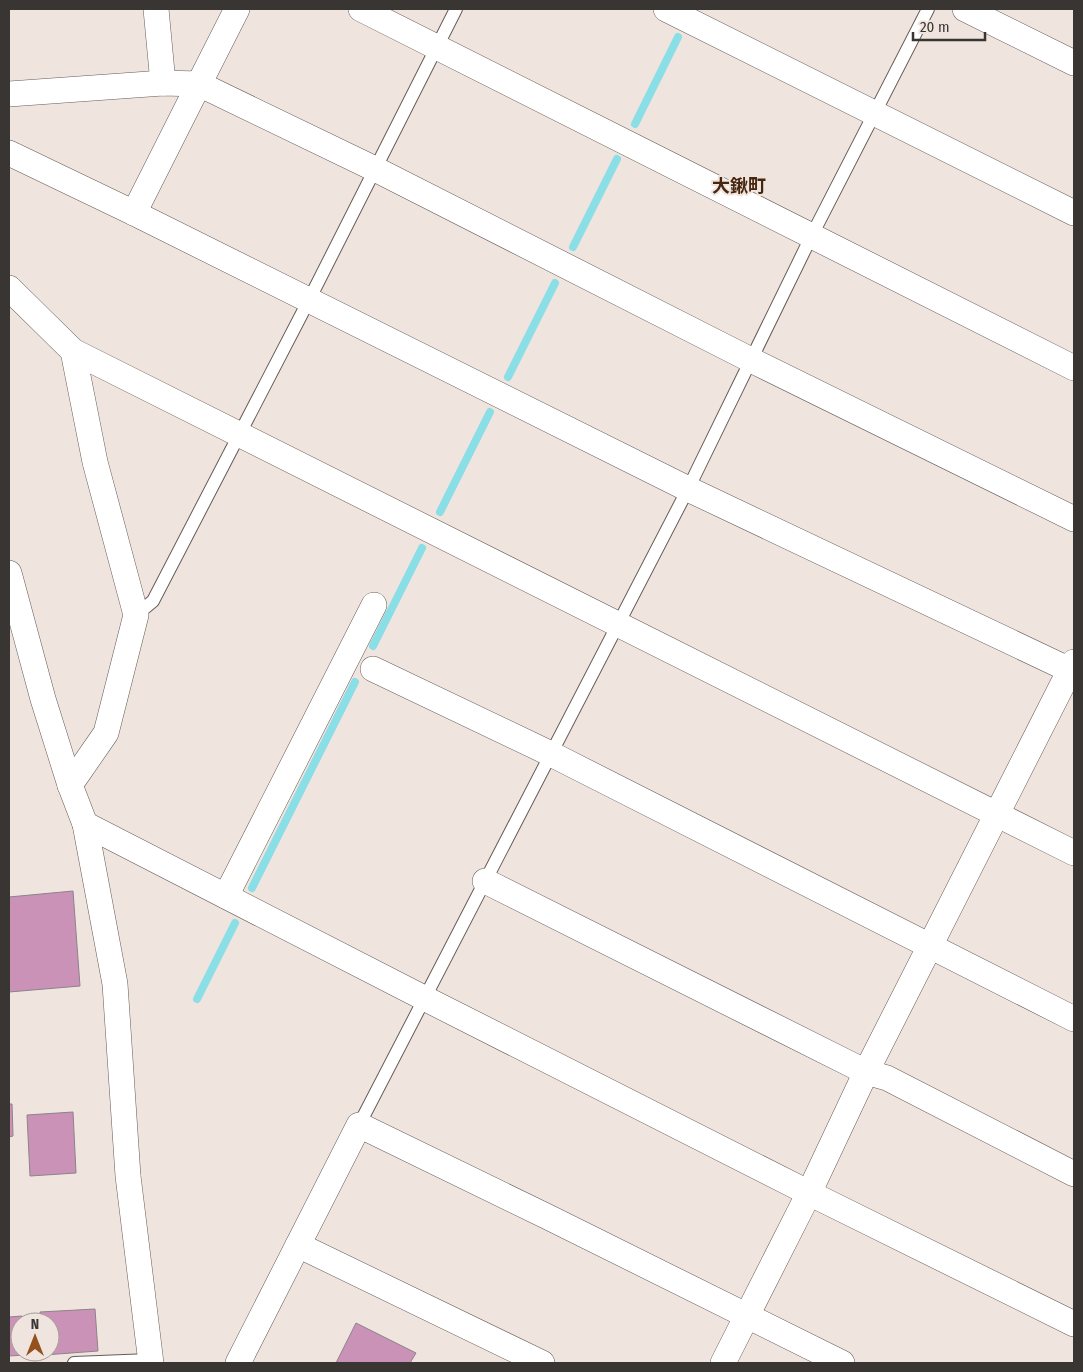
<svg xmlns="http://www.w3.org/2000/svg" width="1083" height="1372" font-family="'Fira Sans Condensed','Noto Sans JP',sans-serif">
<rect width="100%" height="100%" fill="#efe4de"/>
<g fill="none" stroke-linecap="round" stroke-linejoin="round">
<g stroke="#8adfe7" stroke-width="8">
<polyline points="635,124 678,37"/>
<polyline points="573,247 617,159"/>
<polyline points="508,377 555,283"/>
<polyline points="440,512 490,412"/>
<polyline points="373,646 422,548"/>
<polyline points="252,888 355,682"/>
<polyline points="197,999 235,923"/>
</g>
</g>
<g fill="#cb92b8" stroke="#8c8389">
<polygon points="73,891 80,986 9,992 9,897"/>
<polygon points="9,1104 12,1104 13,1136 9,1137"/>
<polygon points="73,1112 76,1173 30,1176 27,1115"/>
<polygon points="95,1309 98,1351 44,1355 43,1352 50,1352 50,1322 41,1322 40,1312"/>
<polygon points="22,1316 22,1322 20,1322 20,1352 25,1352 25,1355 9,1356 9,1317"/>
<polygon points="356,1323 416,1353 410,1363 336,1363"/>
</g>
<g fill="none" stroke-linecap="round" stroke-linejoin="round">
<defs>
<g id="lane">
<polyline points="136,615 153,601 309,300 456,9"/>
<polyline points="359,1125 688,489 812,235 928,9"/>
<polyline points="74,1363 150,1360"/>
</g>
<g id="street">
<polyline points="156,9 163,83"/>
<polyline points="361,9 1074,368"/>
<polyline points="666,9 1074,213"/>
<polyline points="965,9 1074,63"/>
<polyline points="9,94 163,83 199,84 237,9"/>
<polyline points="9,153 134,213 688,489 1074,672"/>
<polyline points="134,213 199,84 375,169 751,360 1074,519"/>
<polyline points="9,288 73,351 95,462 136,615 106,733 70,785"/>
<polyline points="73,351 1074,853"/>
<polyline points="9,573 43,699 70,785 85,824 115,984 128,1176 151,1363"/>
<polyline points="373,669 551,754 1074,1019"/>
<polyline points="85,824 424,998 809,1193 1074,1324"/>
<polyline points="485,881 866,1072 887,1078 1074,1174"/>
<polyline points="226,896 374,605"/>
<polyline points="298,1245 542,1363"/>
<polyline points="238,1363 359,1125 548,1217 842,1363"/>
<polyline points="723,1363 809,1193 866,1072 1074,662"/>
</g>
</defs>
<use href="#lane" stroke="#665c58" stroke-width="14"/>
<use href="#street" stroke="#665c58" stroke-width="26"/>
<use href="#lane" stroke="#fff" stroke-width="12"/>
<use href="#street" stroke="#fff" stroke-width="25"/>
</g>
<g text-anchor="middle" stroke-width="4" stroke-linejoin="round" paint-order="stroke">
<g font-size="18" font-weight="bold" fill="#46260e" stroke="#efe4de">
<text x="739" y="192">大鍬町</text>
</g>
</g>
<rect width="1083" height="1372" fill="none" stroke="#393533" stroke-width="20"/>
<g transform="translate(35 1337)"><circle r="24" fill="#efe4de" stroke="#a69e9a"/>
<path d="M0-4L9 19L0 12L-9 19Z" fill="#92511d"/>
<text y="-8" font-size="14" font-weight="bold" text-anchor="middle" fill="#393533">N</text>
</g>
<path d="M913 32v8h72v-8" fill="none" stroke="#393533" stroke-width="2.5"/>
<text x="920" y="32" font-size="15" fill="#393533" stroke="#efe4de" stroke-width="4" paint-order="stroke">20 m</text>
</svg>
